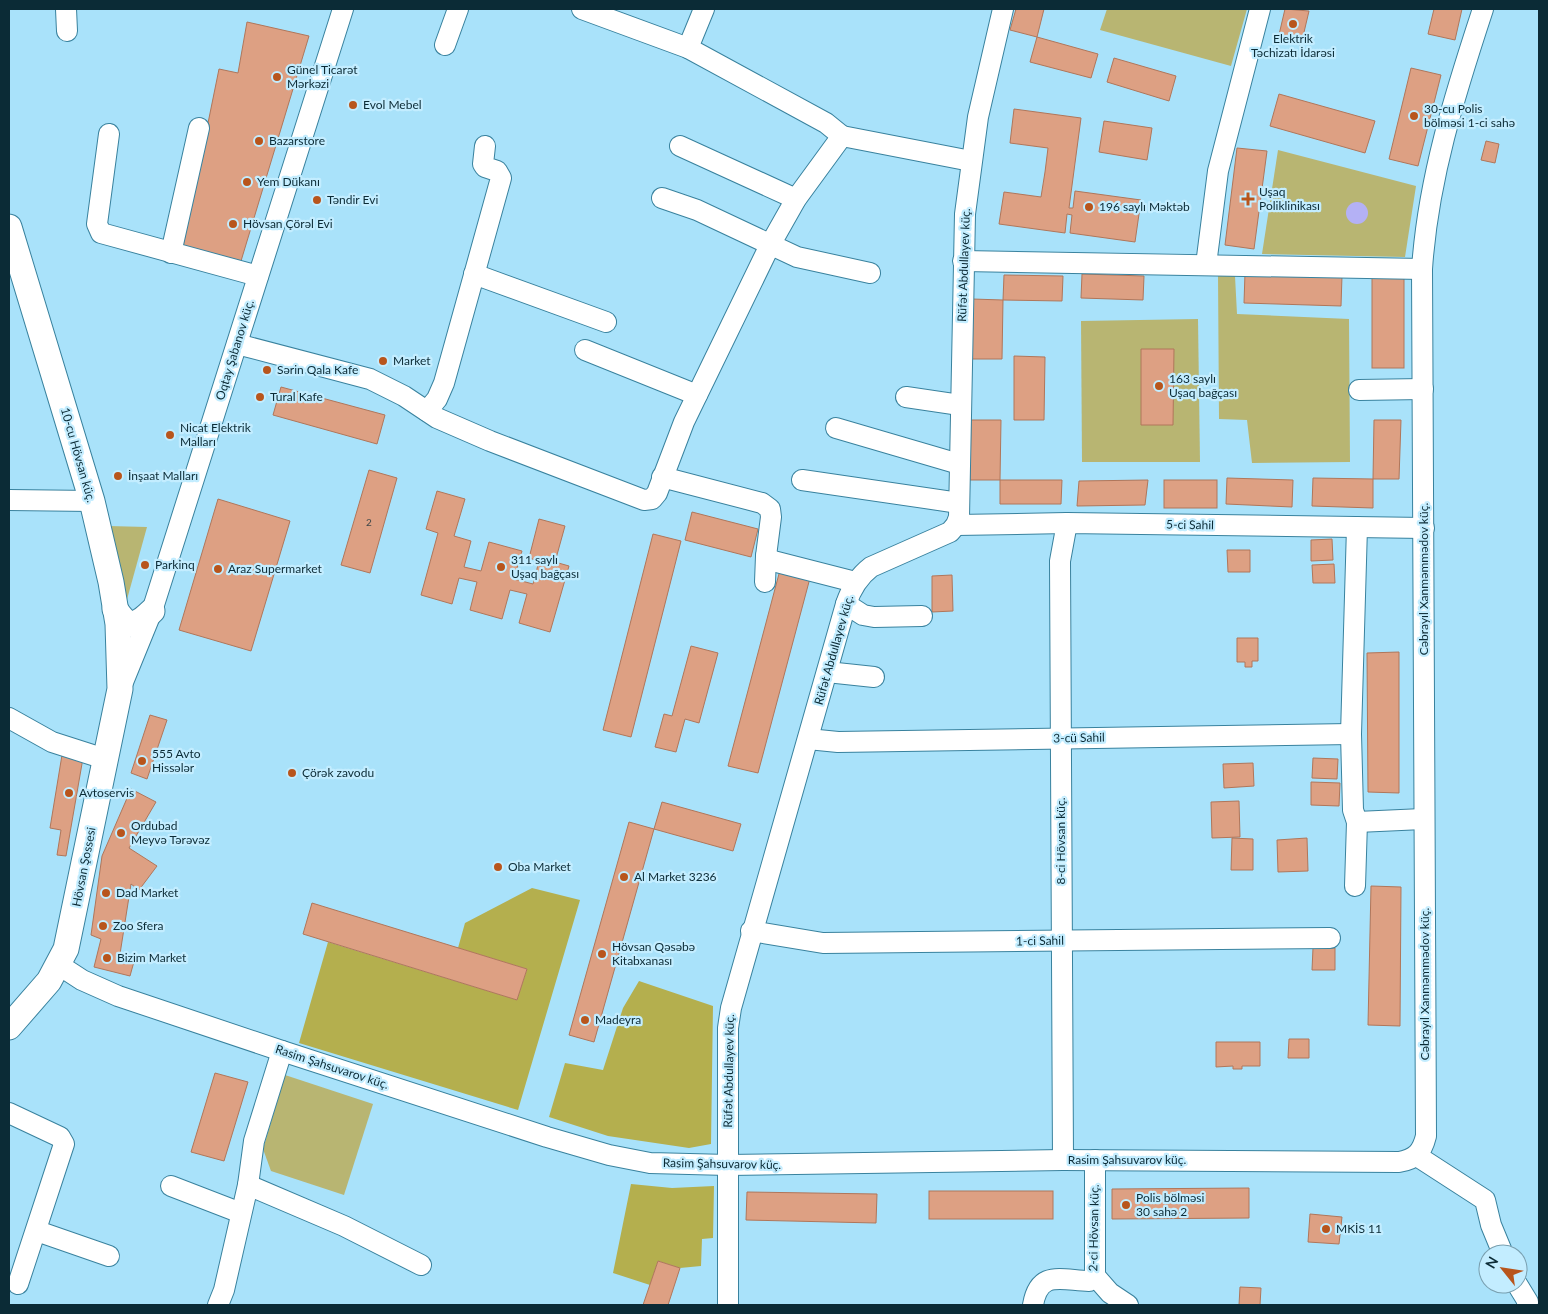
<svg xmlns="http://www.w3.org/2000/svg" width="1548" height="1314" font-family="Lato,sans-serif">
<rect width="100%" height="100%" fill="#a9e2fa"/>
<g fill="#b8b572">
<polygon points="1107,9 1247,9 1231,66 1100,30"/>
<polygon points="1278,150 1416,186 1405,257 1262,254"/>
<polygon points="1218,275 1235,276 1237,314 1349,319 1350,462 1252,463 1247,420 1219,419"/>
<polygon points="1198,319 1200,462 1082,462 1081,321"/>
<polygon points="108,526 147,527 126,603"/>
<polygon points="285,1075 373,1104 344,1195 271,1171 263,1149"/>
</g>
<g fill="#b4af4e">
<polygon points="532,888 580,900 518,1110 299,1043 328,942 517,1000 527,969 458,948 465,923"/>
<polygon points="639,981 713,1006 711,1144 689,1148 608,1136 549,1117 565,1063 603,1070 623,1008"/>
<polygon points="631,1184 672,1188 714,1186 713,1238 702,1239 701,1266 680,1268 658,1261 650,1285 613,1273"/>
</g>
<circle fill="#b4b1f5" cx="1357" cy="213" r="11"/>
<g fill="#dda083" stroke="#b0765a">
<polygon points="1016,9 1044,9 1037,37 1010,30"/>
<polygon points="1285,9 1309,11 1301,45 1278,39"/>
<polygon points="1434,9 1462,9 1455,40 1428,34"/>
<polygon points="247,22 309,36 241,261 183,246 219,69 238,73"/>
<polygon points="1037,37 1098,54 1091,78 1030,62"/>
<polygon points="1114,58 1176,76 1169,101 1107,82"/>
<polygon points="1411,68 1441,75 1418,166 1389,159"/>
<polygon points="1279,94 1375,121 1365,153 1270,126"/>
<polygon points="1014,109 1081,118 1069,208 1073,208 1075,191 1141,200 1135,242 1070,233 1072,215 1067,214 1065,233 999,224 1004,192 1041,197 1045,172 1048,148 1010,143"/>
<polygon points="1104,121 1152,128 1147,160 1099,152"/>
<polygon points="1486,141 1499,144 1495,163 1481,160"/>
<polygon points="1237,148 1267,151 1254,249 1225,245"/>
<polygon points="1245,273 1342,276 1341,306 1244,303"/>
<polygon points="1082,274 1144,276 1143,300 1081,298"/>
<polygon points="1004,275 1063,276 1062,301 1003,300"/>
<rect x="1372" y="276" width="32" height="92"/>
<polygon points="972,299 1003,300 1002,359 971,359"/>
<polygon points="1141,349 1174,349 1173,425 1141,425"/>
<polygon points="1014,356 1045,357 1044,420 1014,420"/>
<polygon points="281,387 385,415 377,444 273,415"/>
<polygon points="971,420 1001,420 1000,480 970,480"/>
<polygon points="1374,420 1401,420 1399,479 1373,479"/>
<polygon points="369,470 397,478 370,573 341,565"/>
<polygon points="1227,478 1293,480 1292,507 1226,504"/>
<polygon points="1313,478 1373,479 1373,508 1312,506"/>
<polygon points="1000,480 1062,480 1061,504 1000,504"/>
<polygon points="1148,480 1145,505 1077,506 1079,481"/>
<rect x="1164" y="480" width="53" height="28"/>
<polygon points="437,491 465,499 454,536 471,541 464,567 481,571 489,542 522,551 514,579 533,584 539,561 529,558 539,519 565,526 555,562 569,566 550,632 519,623 527,594 510,590 502,619 470,610 477,582 459,578 452,604 421,595 438,533 426,529"/>
<polygon points="218,499 290,521 251,651 179,630"/>
<polygon points="692,512 758,529 751,557 685,540"/>
<polygon points="653,534 681,541 631,737 603,730"/>
<polygon points="1332,539 1333,560 1311,561 1311,540"/>
<polygon points="1227,550 1250,550 1250,572 1228,572"/>
<polygon points="1334,564 1335,583 1313,583 1312,565"/>
<polygon points="780,570 810,578 758,773 728,766"/>
<polygon points="952,575 953,611 932,612 932,576"/>
<polygon points="1237,638 1258,638 1258,661 1252,661 1252,667 1245,667 1245,662 1237,662"/>
<polygon points="691,646 718,653 699,723 685,719 676,752 655,747 664,714 672,716"/>
<polygon points="1399,652 1399,793 1368,792 1367,653"/>
<polygon points="150,715 167,720 147,779 131,773"/>
<polygon points="62,755 83,758 66,856 57,855 61,830 50,828"/>
<polygon points="1313,758 1338,759 1337,779 1312,778"/>
<polygon points="1253,763 1254,786 1224,788 1223,764"/>
<polygon points="1311,782 1340,783 1339,806 1311,805"/>
<polygon points="131,789 156,802 129,848 157,866 139,890 131,884 120,954 135,958 130,976 94,967 101,939 91,935 102,856"/>
<polygon points="1239,801 1240,837 1212,838 1211,802"/>
<polygon points="662,802 741,824 733,851 654,829"/>
<polygon points="629,822 654,829 594,1042 569,1035"/>
<polygon points="1232,838 1253,839 1253,870 1231,870"/>
<polygon points="1307,838 1308,871 1278,872 1277,840"/>
<polygon points="1371,886 1401,887 1400,1026 1368,1025"/>
<polygon points="312,903 527,969 517,1000 303,934"/>
<polygon points="1313,948 1335,948 1335,970 1312,970"/>
<polygon points="1289,1039 1309,1039 1309,1058 1288,1058"/>
<polygon points="1216,1042 1260,1042 1260,1066 1242,1066 1242,1069 1233,1069 1233,1066 1216,1067"/>
<polygon points="215,1073 248,1082 224,1161 191,1152"/>
<polygon points="1249,1188 1249,1218 1112,1219 1112,1189"/>
<rect x="929" y="1191" width="124" height="28"/>
<polygon points="747,1192 877,1194 876,1223 746,1220"/>
<polygon points="1310,1214 1342,1217 1339,1244 1308,1242"/>
<polygon points="658,1261 680,1268 668,1305 643,1305"/>
<polygon points="1240,1287 1261,1288 1260,1305 1239,1305"/>
</g>
<g fill="none" stroke-linecap="round" stroke-linejoin="round">
<defs>
<g id="minor">
<polyline points="66,9 67,31"/>
<polyline points="582,9 688,48 826,123 842,136"/>
<polyline points="445,45 458,9"/>
<polyline points="688,48 704,9"/>
<polyline points="109,134 97,224 101,233 258,276"/>
<polyline points="680,146 796,199"/>
<polyline points="662,198 697,210 797,257 870,273"/>
<polyline points="171,253 199,128"/>
<polyline points="963,261 1422,269"/>
<polyline points="1206,265 1218,171 1260,9"/>
<polyline points="474,274 606,322"/>
<polyline points="237,344 370,379 404,396 437,418 490,441 644,500 652,499 657,493 684,422 770,245 796,199 842,136 971,161"/>
<polyline points="585,350 697,395"/>
<polyline points="1359,390 1423,389"/>
<polyline points="906,397 960,405"/>
<polyline points="427,411 437,399 444,383 501,178 497,171 485,167 483,164 485,146"/>
<polyline points="836,428 959,464"/>
<polyline points="662,477 762,503 770,509 771,517 766,556 773,561 855,582"/>
<polyline points="802,480 959,503"/>
<polyline points="9,500 92,501"/>
<polyline points="956,525 1067,523 1424,528"/>
<polyline points="1357,527 1351,734 1353,810 1357,822 1423,819"/>
<polyline points="765,582 766,556"/>
<polyline points="846,604 863,615 874,617 922,616"/>
<polyline points="827,672 874,677"/>
<polyline points="121,687 152,611 343,9"/>
<polyline points="9,718 52,742 105,759"/>
<polyline points="808,739 838,742 1351,734"/>
<polyline points="1355,886 1357,822"/>
<polyline points="751,931 823,943 1330,938"/>
<path d="M59,965L82,980L118,996L282,1051L547,1137L609,1155L650,1163L728,1165L1063,1160L1399,1162C1416,1159 1422,1152 1426,1136L1422,269C1428,179 1455,94 1483,9"/>
<polyline points="9,1113 60,1137 64,1144 18,1284"/>
<polyline points="1417,1156 1485,1200 1491,1225 1503,1254"/>
<polyline points="1063,1160 1060,561 1067,523"/>
<polyline points="248,1185 344,1226 421,1265"/>
<polyline points="171,1186 241,1213"/>
<polyline points="37,1231 109,1256"/>
<polyline points="1095,1276 1110,1293 1128,1305"/>
<polyline points="1517,1284 1528,1302 1527,1305"/>
<polyline points="218,1305 224,1290 248,1185 254,1141 282,1051"/>
<path d="M728,1305V1028L731,1008L846,604C851,589 858,577 871,567L950,532L956,525L959,517L965,214L978,117L1003,9"/>
<path d="M1033,1305C1039,1270 1060,1280 1089,1281L1095,1276V1160"/>
</g>
<g id="major">
<polyline points="9,227 92,501 111,582 118,624 120,689 66,949 49,981 9,1027"/>
<path d="M115,609C129,630 135,627 152,611"/>
</g>
</defs>
<use href="#minor" stroke="#39829e" stroke-width="22"/>
<use href="#major" stroke="#39829e" stroke-width="27"/>
<use href="#minor" stroke="#fff" stroke-width="20"/>
<use href="#major" stroke="#fff" stroke-width="25"/>
</g>
<g fill="#b8551c" stroke="#c3edff" stroke-width="2">
<circle cx="1293" cy="24" r="5"/>
<circle cx="277" cy="77" r="5"/>
<circle cx="353" cy="105" r="5"/>
<circle cx="1414" cy="116" r="5"/>
<circle cx="259" cy="141" r="5"/>
<circle cx="247" cy="182" r="5"/>
<path d="M1245.5 191.5h5v5h5v5h-5v5h-5v-5h-5v-5h5z"/>
<circle cx="317" cy="200" r="5"/>
<circle cx="1089" cy="207" r="5"/>
<circle cx="233" cy="224" r="5"/>
<circle cx="383" cy="361" r="5"/>
<circle cx="267" cy="370" r="5"/>
<circle cx="1159" cy="386" r="5"/>
<circle cx="260" cy="397" r="5"/>
<circle cx="170" cy="435" r="5"/>
<circle cx="118" cy="476" r="5"/>
<circle cx="145" cy="565" r="5"/>
<circle cx="501" cy="567" r="5"/>
<circle cx="218" cy="569" r="5"/>
<circle cx="142" cy="761" r="5"/>
<circle cx="292" cy="773" r="5"/>
<circle cx="69" cy="793" r="5"/>
<circle cx="121" cy="833" r="5"/>
<circle cx="498" cy="867" r="5"/>
<circle cx="624" cy="877" r="5"/>
<circle cx="106" cy="893" r="5"/>
<circle cx="103" cy="926" r="5"/>
<circle cx="602" cy="954" r="5"/>
<circle cx="107" cy="958" r="5"/>
<circle cx="585" cy="1020" r="5"/>
<circle cx="1126" cy="1205" r="5"/>
<circle cx="1326" cy="1229" r="5"/>
</g>
<g text-anchor="middle" stroke-width="4.5" stroke-linejoin="round" paint-order="stroke">
<g font-size="10" fill="#404849">
<text x="369" y="526">2</text>
</g>
<g font-size="12" fill="#0b2b36" stroke="#c3edff" text-anchor="start">
<text x="1293" y="43" text-anchor="middle">Elektrik<tspan x="1293" dy="14">Təchizatı İdarəsi</tspan></text>
<text x="287" y="74">Günel Ticarət<tspan x="287" dy="14">Mərkəzi</tspan></text>
<text x="363" y="109">Evol Mebel</text>
<text x="1424" y="113">30-cu Polis<tspan x="1424" dy="14">bölməsi 1-ci sahə</tspan></text>
<text x="269" y="145">Bazarstore</text>
<text x="257" y="186">Yem Dükanı</text>
<text x="1259" y="196">Uşaq<tspan x="1259" dy="14">Poliklinikası</tspan></text>
<text x="327" y="204">Təndir Evi</text>
<text x="1099" y="211">196 saylı Məktəb</text>
<text x="243" y="228">Hövsan Çörəl Evi</text>
<text x="393" y="365">Market</text>
<text x="277" y="374">Sərin Qala Kafe</text>
<text x="1169" y="383">163 saylı<tspan x="1169" dy="14">Uşaq bağçası</tspan></text>
<text x="270" y="401">Tural Kafe</text>
<text x="180" y="432">Nicat Elektrik<tspan x="180" dy="14">Malları</tspan></text>
<text x="128" y="480">İnşaat Malları</text>
<text x="511" y="564">311 saylı<tspan x="511" dy="14">Uşaq bağçası</tspan></text>
<text x="155" y="569">Parkinq</text>
<text x="228" y="573">Araz Supermarket</text>
<text x="152" y="758">555 Avto<tspan x="152" dy="14">Hissələr</tspan></text>
<text x="302" y="777">Çörək zavodu</text>
<text x="79" y="797">Avtoservis</text>
<text x="131" y="830">Ordubad<tspan x="131" dy="14">Meyvə Tərəvəz</tspan></text>
<text x="508" y="871">Oba Market</text>
<text x="634" y="881">Al Market 3236</text>
<text x="116" y="897">Dad Market</text>
<text x="113" y="930">Zoo Sfera</text>
<text x="612" y="951">Hövsan Qəsəbə<tspan x="612" dy="14">Kitabxanası</tspan></text>
<text x="117" y="962">Bizim Market</text>
<text x="595" y="1024">Madeyra</text>
<text x="1136" y="1202">Polis bölməsi<tspan x="1136" dy="14">30 sahə 2</tspan></text>
<text x="1336" y="1233">MKİS 11</text>
</g>
<g font-size="12" fill="#0b2b36" stroke="#c3edff">
<text transform="translate(964 265) rotate(-88)" y="4">Rüfət Abdullayev küç.</text>
<text transform="translate(235 350) rotate(-73)" y="4">Oqtay Şabanov küç.</text>
<text transform="translate(78 455) rotate(74)" y="4">10-cu Hövsan küç.</text>
<text transform="translate(1190 525) rotate(1)" y="4">5-ci Sahil</text>
<text transform="translate(1424 579) rotate(-90)" y="4">Cəbrayıl Xanməmmədov küç.</text>
<text transform="translate(834 650) rotate(-74)" y="4">Rüfət Abdullayev küç.</text>
<text transform="translate(1079 738) rotate(-1)" y="4">3-cü Sahil</text>
<text transform="translate(1061 841) rotate(-90)" y="4">8-ci Hövsan küç.</text>
<text transform="translate(84 867) rotate(-79)" y="4">Hövsan Şossesi</text>
<text transform="translate(1040 941) rotate(-1)" y="4">1-ci Sahil</text>
<text transform="translate(1425 984) rotate(-90)" y="4">Cəbrayıl Xanməmmədov küç.</text>
<text transform="translate(332 1067) rotate(18)" y="4">Rasim Şahsuvarov küç.</text>
<text transform="translate(729 1071) rotate(-89)" y="4">Rüfət Abdullayev küç.</text>
<text x="1127" y="1164">Rasim Şahsuvarov küç.</text>
<text transform="translate(722 1164) rotate(1)" y="4">Rasim Şahsuvarov küç.</text>
<text transform="translate(1094 1228) rotate(-89)" y="4">2-ci Hövsan küç.</text>
</g>
</g>
<rect width="1548" height="1314" fill="none" stroke="#0b2b36" stroke-width="20"/>
<g transform="translate(1503 1269) rotate(300)"><circle r="24" fill="#c3edff" stroke="#799faf"/>
<path d="M0-4L9 19L0 12L-9 19Z" fill="#b8551c"/>
<text y="-8" font-size="14" font-weight="bold" text-anchor="middle" fill="#0b2b36">N</text>
</g>
</svg>
